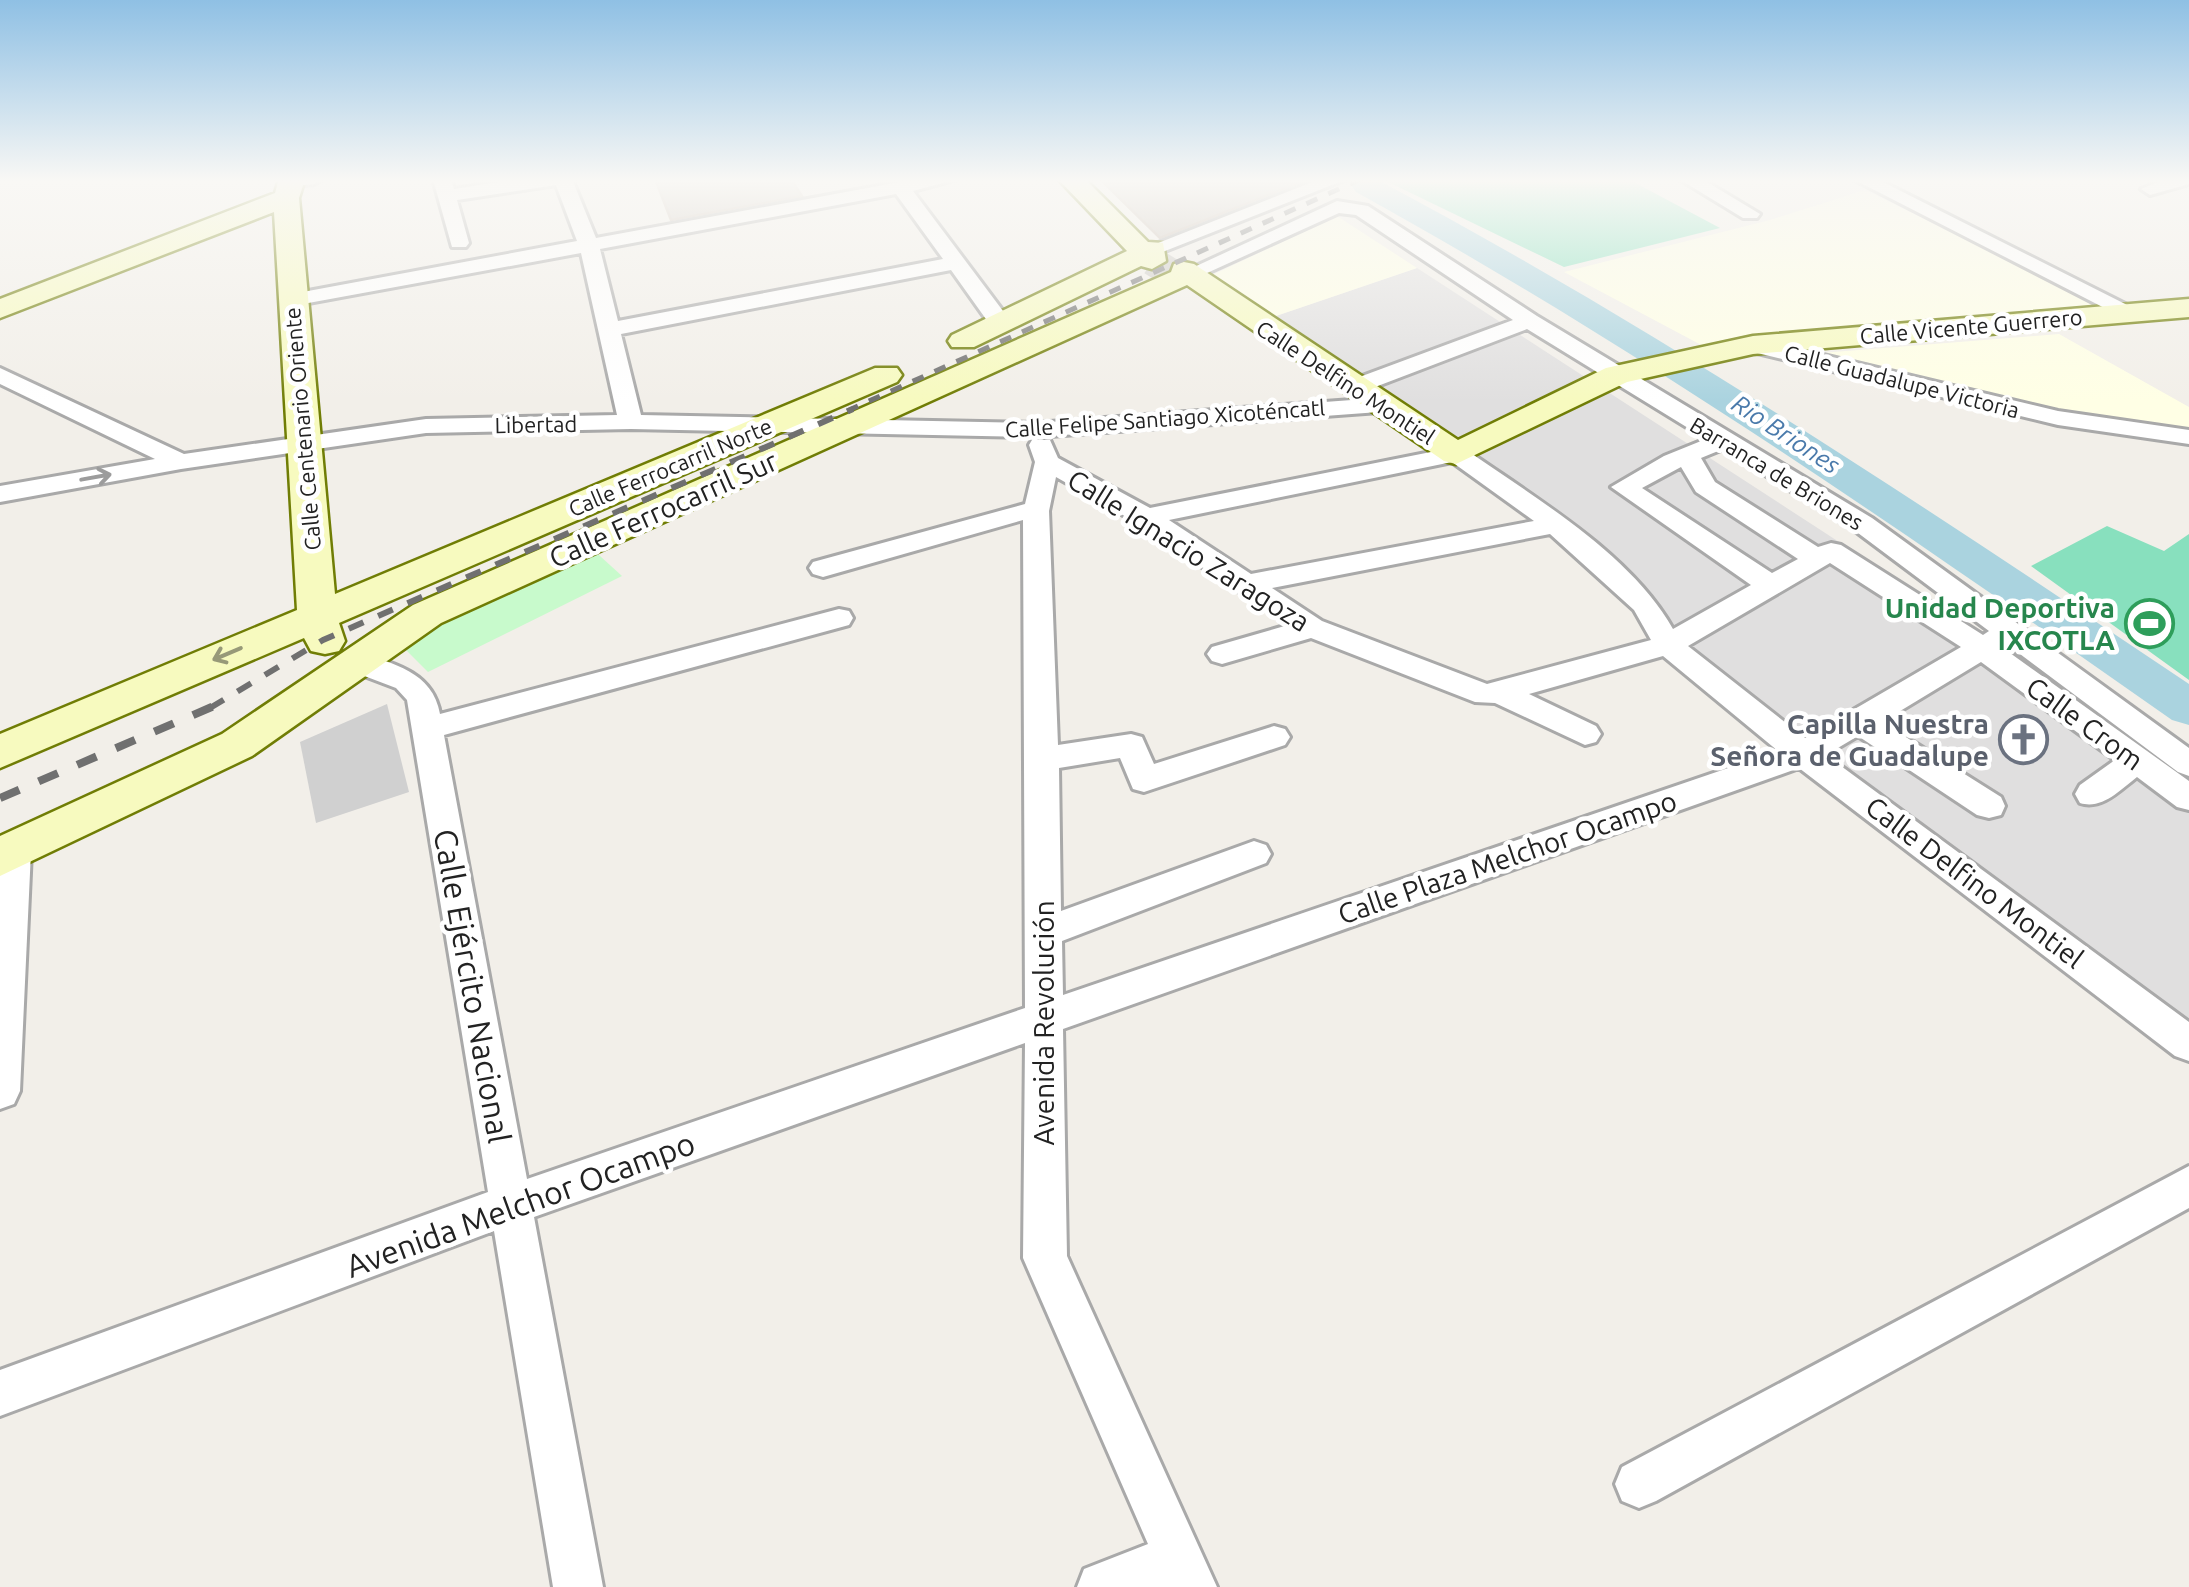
<svg xmlns="http://www.w3.org/2000/svg" width="2189" height="1587" viewBox="0 0 2189 1587" font-family="Ubuntu,sans-serif">
  <rect width="100%" height="100%" fill="#f2efe9"/>
  <path fill="#e0dfdf" d="M1417,268l550,357 222,161v256l-532,-411 -93,-105 -300,-206z"/>
  <path fill="#ffffe5" d="M1865,190l247,120 -407,37 -141,-75 206,-52z
    M1337,216l80,52 -153,52 -58,-42z
    M2059,334l130,73v23l-166,-24 -197,-47 -5,-6z"/>
  <path fill="#d0d0d0" d="M387,704l22,88 -93,31 -16,-81z"/>
  <path fill="#c8facc" d="M589,546l33,30 -194,96 -34,-34z"/>
  <path fill="#88e0be" d="M1382,179h246l92,49 -156,39z
    M2107,526l57,25 25,-17v146l-158,-114z"/>
  <g fill="none" stroke-linecap="round" stroke-linejoin="round">
    <path fill="#aad3df" fill-rule="evenodd" d="M1356,180h22c282,150 546,326 811,504v41l-17,-5c-266,-187 -531,-371 -816,-528l-4,-6z"/>
  </g>
  <path fill="#c7bfb8" stroke="#c4b6ab" stroke-width="2.5" d="M655,179h136l11,17 -131,24z
    M1100,179h209l-149,59z"/>
  <g fill="none" stroke-linecap="round" stroke-linejoin="round">
    <path stroke="#c8c6c1" stroke-width="29" stroke-dasharray="29 15" stroke-linecap="butt" d="M1152,261l21,13"/>
    <defs>
      <path id="street" d="M284,179h39l-9,5 -30,3z
        M433,179h18l3,10 64,-10h54l24,59 320,-59h41l-44,12 96,128 3,5 -3,5h-16l-42,-59 -330,64 20,81 395,8 343,-25 12,7 -12,7 -343,25 -405,-8 -205,4 -245,36 -181,33v-16l155,-27 -155,-75v-16l184,86 242,-35 191,-4 -36,-162 -289,53 -7,-2 -4,-4 4,-4 7,-2 285,-53 -21,-56 -99,15 12,43 -3,4h-14zM896,194l47,65 -325,62 -18,-72z
        M1320,179h27l-187,74 -7,2 -10,-6z
        M1679,179h23l58,35 -3,4h-14z
        M1853,179h24l264,133 -3,5h-16z
        M2165,179h24v5l-39,11 -9,-6z
        M1337,201l31,5 169,110 335,202 317,230v28l-11,-4 -170,-127 -5,3 186,133v29l-12,-3 -40,-30c-17,13 -35,33 -57,26l-5,-9 5,-9 35,-25 -134,-98 -99,60 119,75 4,9 -4,9 -12,3 -12,-3 -119,-79 -32,19 363,267v39l-14,-5 -376,-288 -736,261 4,227 150,331h-140l7,-18 64,-25 -125,-286 2,-215 -491,174 69,370h-50l-59,-356 -494,185v-46l488,-178 -81,-492 -11,-12 -50,-19 -5,-7 5,-7 10,-3c37,11 77,20 84,62l399,-105 10,2 4,7 -4,7 -405,110 83,444 498,-171 -2,-488 -200,57 -10,-3 -4,-6 4,-6 212,-58 10,-42 -6,-17 3,-5h18l8,18 92,50 306,-61 9,2c70,49 166,105 208,180l78,-44 -140,-98 53,-31 42,-17 -179,-110 -165,63h-16l-4,-5 4,-5 167,-62 -157,-105 -17,-2 -143,65h-14l-3,-4zM1723,449l131,81 135,101 -6,4 -142,-90 -10,-2 -13,4 -103,-65 -14,-24zM1452,462l82,59 -283,53 -82,-54zM1681,467l15,25 102,67 -26,14 -130,-85zM1056,477l81,46 151,102 -76,22 -5,7 5,7 10,3 89,-26 164,64 20,1 90,42 11,-3 5,-8 -5,-8 -67,-32 134,-38 115,95 -715,244 -1,-54 204,-78 5,-9 -5,-9 -12,-4 -193,70 -2,-143 61,-10 13,31 11,3 141,-47 5,-8 -5,-8 -11,-3 -120,38 -12,-27 -11,-3 -73,11 -9,-234zM1550,534l84,76 17,30 -164,44 -165,-63 -50,-33zM1830,563l131,84 -156,91 -117,-92z
        M1753,338l305,73 131,19v14l-131,-19 -313,-75 -3,-5z
        M14,838l12,4 5,9 -11,240 -6,13 -14,5v-264z
        M2189,1166v42l-533,293 -17,7 -17,-7 -7,-17 7,-17z"/>
      <path id="secondary" d="M279,179h26l-6,19 36,396 540,-226h22l5,7 -5,7 -558,241 6,18 -6,10 -14,3 -14,-3 -7,-13 -304,130v-34l297,-124 -23,-398 -274,106v-19l275,-106z
        M1058,179h27l63,63 15,1 3,18 -14,8 -11,-3 -167,81h-22l-4,-6 4,-6 175,-84z
        M1184,262l10,2 264,176 148,-72 147,-32 436,-37v18l-436,37 -126,28 -171,82 -12,-3 -257,-176 -746,338 -189,133 -252,120v-40l222,-102 191,-129 758,-333 3,-8z"/>
    </defs>
    <use href="#street" stroke="#a9a9a9" stroke-width="6"/>
    <use href="#secondary" stroke="#707d05" stroke-width="5"/>
    <use href="#street" fill="#fff" fill-rule="evenodd"/>
    <use href="#secondary" fill="#f7fabf" fill-rule="evenodd"/>
    <path stroke="#707070" stroke-width="5" stroke-dasharray="12 12" stroke-linecap="butt" d="M847,411l514,-232"/>
    <path stroke="#707070" stroke-width="6" stroke-dasharray="16 16" stroke-linecap="butt" d="M210,708l113,-68 530,-231"/>
    <path stroke="#707070" stroke-width="8" stroke-dasharray="21 21" stroke-linecap="butt" d="M0,798l214,-92"/>
  </g>
  <defs><path id="oneway-shaft" d="M-6 0H5M1.5-3L5.5 0L1.5 3" fill="none" stroke-width="1.6" stroke-linecap="round" stroke-linejoin="round" transform="scale(2.5)"/></defs>
  <use stroke="#9c9c9c" href="#oneway-shaft" transform="translate(96 477) rotate(-10)"/>
  <use stroke="#979978" href="#oneway-shaft" transform="translate(227 654) rotate(157)"/>
  <linearGradient id="sky" x2="0" y2="1"><stop stop-color="#8fc0e4"/><stop offset="0.45" stop-color="#f9f8f5"/><stop offset="1" stop-color="#f9f8f5" stop-opacity="0"/></linearGradient>
  <rect width="2189" height="402" fill="url(#sky)"/>
  <defs>
    <symbol id="stadium-ring" viewBox="-11 -11 22 22"><circle r="9.5" fill="#fff" stroke="#2e9e5b" stroke-width="1.5"/><path d="M0-5a6.5 5 0 1 0 0 10a6.5 5 0 1 0 0-10ZM-3.5-1.8h7v3.6h-7Z" fill="#2e9e5b"/></symbol>
    <symbol id="church-ring" viewBox="-11 -11 22 22"><circle r="9.5" fill="#fff" stroke="#6b7280" stroke-width="1.5"/><path d="M-1.2-6h2.4v3.5h3.3v2.4h-3.3V6h-2.4V-.1h-3.3v-2.4h3.3Z" fill="#6b7280"/></symbol>
  </defs>
  <g fill-rule="evenodd">
    <use href="#stadium-ring" x="2122" y="596" width="55" height="55"/>
    <use href="#church-ring" x="1996" y="712" width="55" height="55"/>
  </g>
  <g text-anchor="middle" dominant-baseline="central" stroke-width="9" stroke-linejoin="round" paint-order="stroke">
    <g font-size="22" fill="#222" stroke="#fff">
      <text transform="translate(1971 326) rotate(-5)">Calle Vicente Guerrero</text>
      <text transform="translate(1902 381) rotate(14)">Calle Guadalupe Victoria</text>
      <text transform="translate(1346 382) rotate(33)">Calle Delfino Montiel</text>
      <text transform="translate(1165 418) rotate(-4)">Calle Felipe Santiago Xicoténcatl</text>
      <text transform="translate(536 424) rotate(-1)">Libertad</text>
      <text transform="translate(302 429) rotate(-95)">Calle Centenario Oriente</text>
      <text transform="translate(670 467) rotate(-23)">Calle Ferrocarril Norte</text>
      <text transform="translate(1777 473) rotate(31)">Barranca de Briones</text>
    </g>
    <g font-size="25" font-style="italic" fill="#4a7aab" stroke="#fff">
      <text transform="translate(1786 434) rotate(33)">Rio Briones</text>
    </g>
    <g font-size="28" fill="#222" stroke="#fff">
      <text transform="translate(663 509) rotate(-24)">Calle Ferrocarril Sur</text>
      <text transform="translate(1189 550) rotate(32)">Calle Ignacio Zaragoza</text>
      <text transform="translate(2085 723) rotate(36)">Calle Crom</text>
      <text transform="translate(1507 857) rotate(-19)">Calle Plaza Melchor Ocampo</text>
      <text transform="translate(1975 882) rotate(37)">Calle Delfino Montiel</text>
      <text transform="translate(1043 1023) rotate(-90)">Avenida Revolución</text>
    </g>
    <g font-size="28" font-weight="bold" fill="#27864d" stroke="#fff" text-anchor="end">
      <text x="2115" y="607">Unidad Deportiva<tspan x="2115" dy="32">IXCOTLA</tspan></text>
    </g>
    <g font-size="28" font-weight="bold" fill="#5b616d" stroke="#fff" text-anchor="end">
      <text x="1989" y="723">Capilla Nuestra<tspan x="1989" dy="32">Señora de Guadalupe</tspan></text>
    </g>
    <g font-size="32" fill="#222" stroke="#fff">
      <text transform="translate(473 986) rotate(80)">Calle Ejército Nacional</text>
      <text transform="translate(520 1204) rotate(-20)">Avenida Melchor Ocampo</text>
    </g>
  </g>
</svg>
